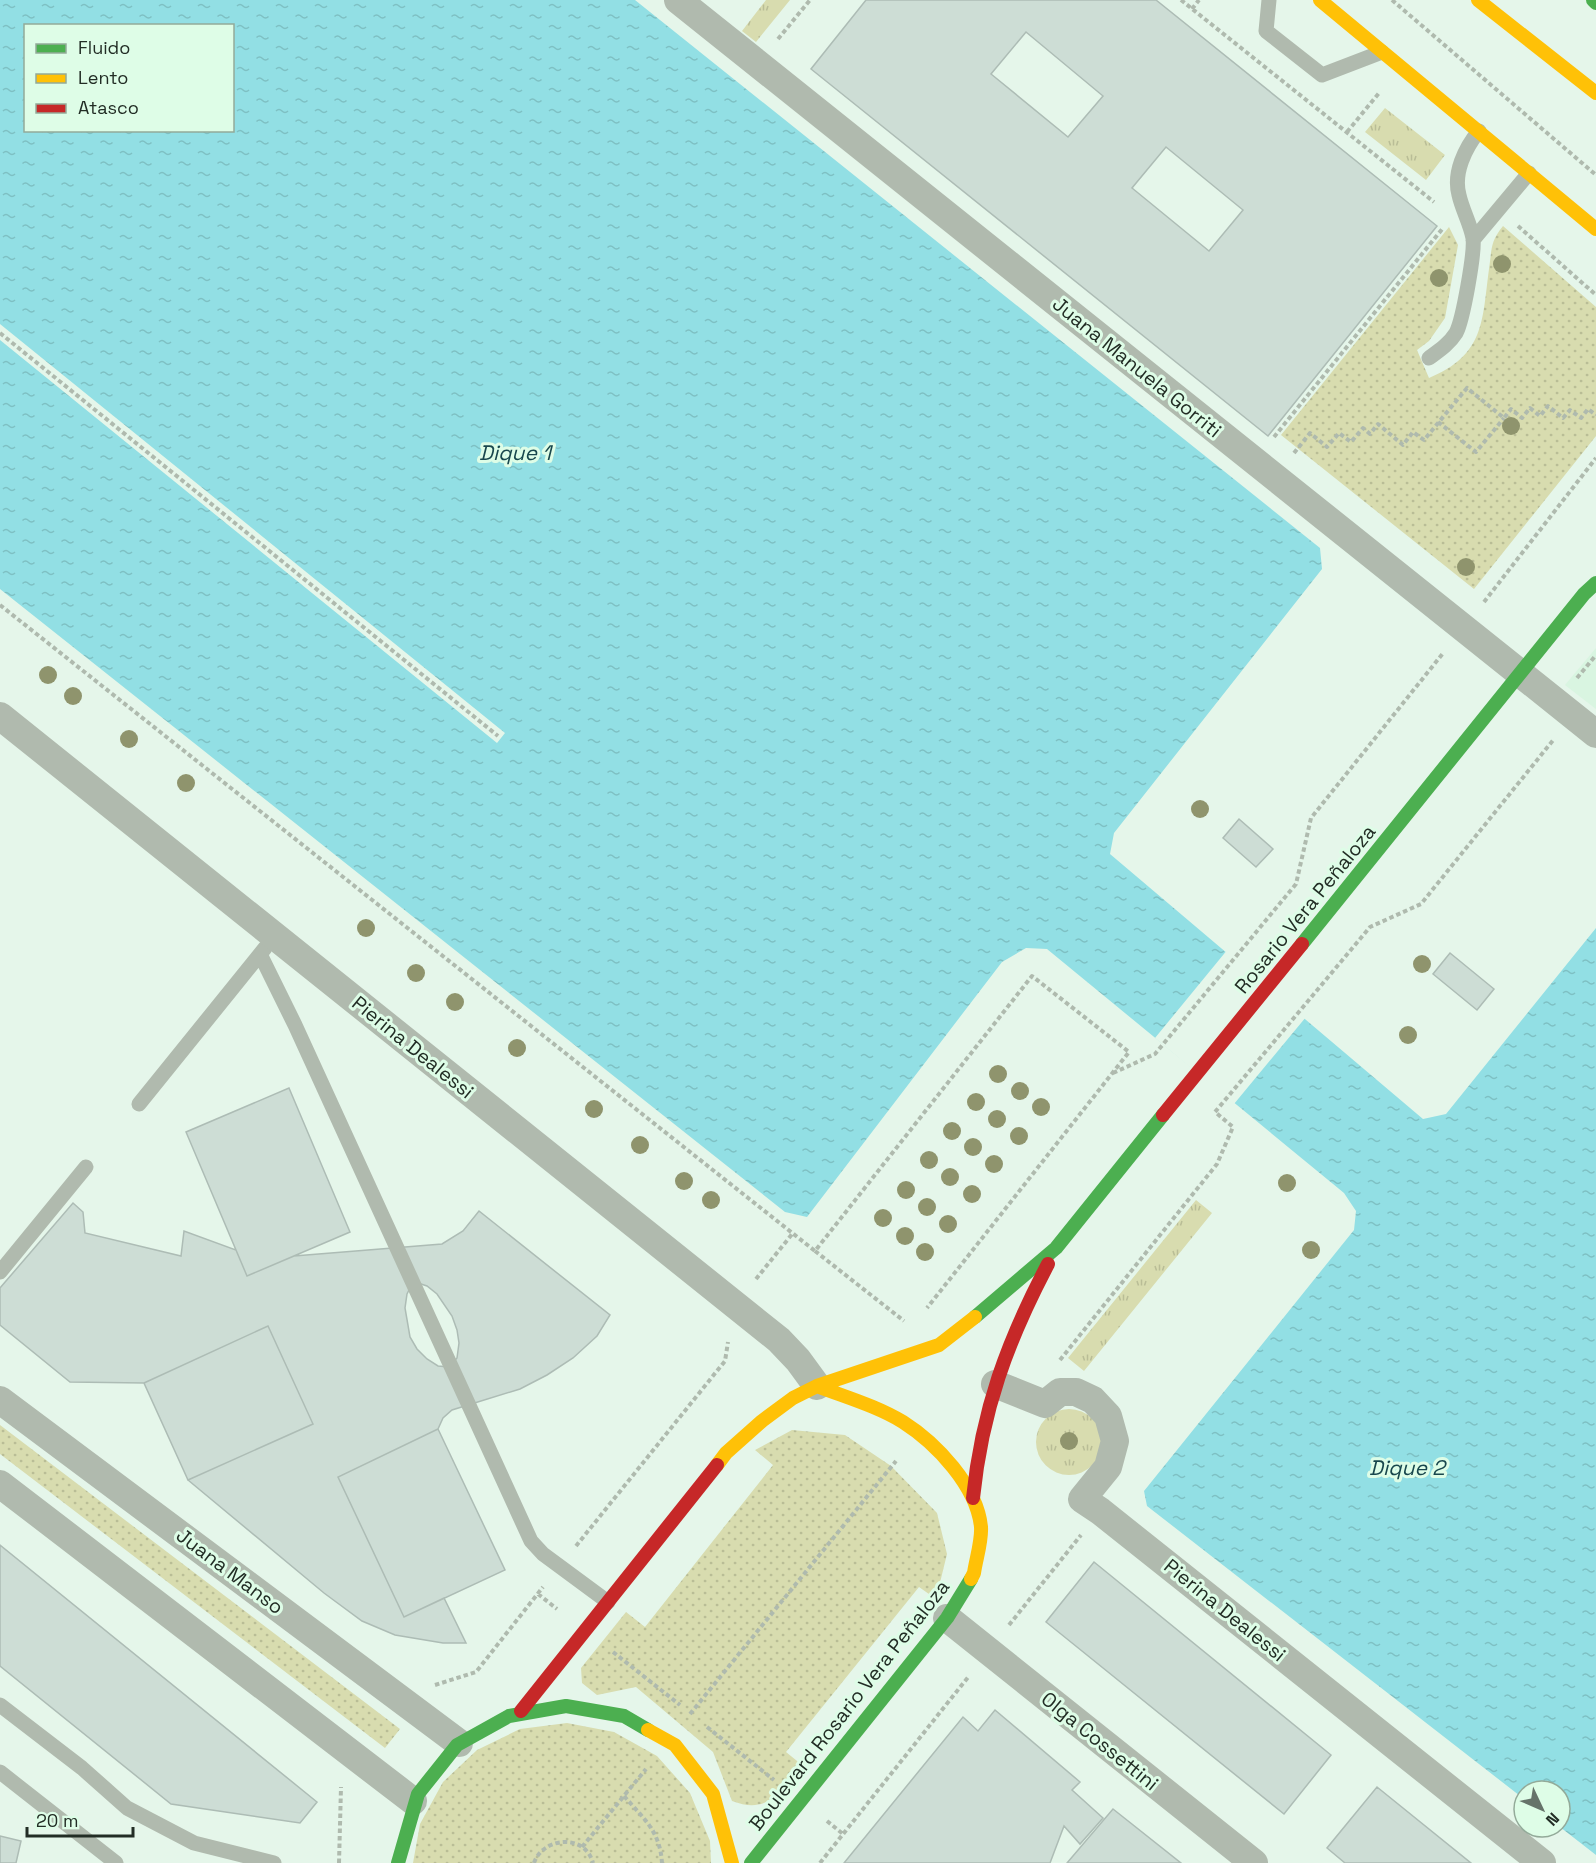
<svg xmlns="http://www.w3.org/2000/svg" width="1596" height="1863" viewBox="0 0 1596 1863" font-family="'Space Grotesk',sans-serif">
  <defs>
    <pattern id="grass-tufts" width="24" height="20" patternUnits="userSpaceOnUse" patternTransform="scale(1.5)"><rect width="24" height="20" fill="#d8dcaf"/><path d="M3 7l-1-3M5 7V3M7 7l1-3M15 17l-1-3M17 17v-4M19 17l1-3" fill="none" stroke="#b9bd96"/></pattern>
    <pattern id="park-dots" width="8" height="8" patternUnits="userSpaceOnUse" patternTransform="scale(1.5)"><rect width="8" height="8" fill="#d8dcaf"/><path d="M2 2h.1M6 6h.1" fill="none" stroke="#b9bd96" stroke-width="1.8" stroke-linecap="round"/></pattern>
    <pattern id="water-ripples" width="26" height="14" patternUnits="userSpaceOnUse" patternTransform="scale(1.5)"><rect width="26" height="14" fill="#92dfe4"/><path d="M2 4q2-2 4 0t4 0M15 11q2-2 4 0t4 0" fill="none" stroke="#7ec0c3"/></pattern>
  </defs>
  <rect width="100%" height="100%" fill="#e5f6ea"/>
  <path fill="#d9f5e1" d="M1596,648v61l-31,-24z"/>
  <path fill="url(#grass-tufts)" d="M766,0h24l-34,42 -14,-11z
    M1385,108l60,47 -19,25 -61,-48z
    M1196,1200l16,13 -128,158 -16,-13z
    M1036 1442a33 33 0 1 1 66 0a33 33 0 1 1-66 0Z"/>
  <path fill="url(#park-dots)" d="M1503,226l93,81v129l-122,153 -193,-154 168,-208 9,18 -13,73 -16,23 -12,9 12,28c56,-23 53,-57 60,-109 3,-20 1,-27 14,-43z
    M0,1425l400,304 -15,19 -385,-294z
    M792,1430l53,5 46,31 46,47 10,41 -11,45 -17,-12 -133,165 16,13c-21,26 -33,50 -70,36l-19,-49 -77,-65 -39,8 -15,-12 -1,-15 45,-56 19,15 128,-162 -18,-15z
    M567,1723l47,9 43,24 33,37 20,48 1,22h-298l7,-39 23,-42 34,-32 43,-21z"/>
  <path fill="url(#water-ripples)" fill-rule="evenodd" d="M0,0h635l685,548 2,21 -208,264 -4,21 313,265 23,-5 150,-186v927l-36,-28v-36h-36v8l-377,-293 -3,-15 210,-261 2,-19 -12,-18 -297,-244 -21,-1 -24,14 -195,255 -22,-5 -785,-623zM26,26h206v104h-206z"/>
  <path fill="#e5f6ea" d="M0,324l505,409 -8,10 -497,-403z
    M1228,949l78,68 -72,87 -79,-66z"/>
  <path fill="#cdddd5" stroke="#adbcb5" stroke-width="1.5" fill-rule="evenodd" d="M866,0h290l281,226 -169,210 -457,-367zM1026,32l77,64 -35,41 -77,-63zM1166,147l77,63 -34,41 -77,-63z
    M1239,819l34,30 -17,18 -33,-29z
    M1450,953l44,36 -17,21 -44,-36z
    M289,1088l61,144 -103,44 -61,-144z
    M73,1203l10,9 2,21 96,23 3,-25 52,19 11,26 47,-20 148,-12 21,-13 16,-20 131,104 -13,21 -24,22 -26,17 -27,14 -68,21 -9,8 -5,11 -100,48 66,140 40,-19 22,45h-23l-48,-8 -33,-14 -38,-28 -136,-113 125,-56 -45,-98 -124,57 -74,-1 -70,-57v-37zM421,1284l6,2 10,8 15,22 5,14 2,13 -2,15 -8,9 -11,-1 -11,-7 -10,-10 -7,-12 -5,-29 2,-14 3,-6z
    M268,1326l45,98 -125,56 -44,-97z
    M438,1429l67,141 -101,47 -66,-140z
    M0,1545l317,257 -17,21 -129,-19 -171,-138z
    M1094,1562l237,193 -47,59 -238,-192z
    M995,1710l85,72 -8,8 31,28 -23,26 -16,-18 -14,37h-206l119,-146 15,14z
    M1377,1787l94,76h-126l-18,-15z
    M1113,1809l68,54h-114z
    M0,1836l21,5 -5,22h-16z"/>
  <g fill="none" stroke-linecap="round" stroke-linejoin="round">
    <path stroke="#afbaae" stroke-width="4" stroke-dasharray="4.5 3" stroke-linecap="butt" d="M1181,0l253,202
      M1392,0l204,175
      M1192,9l7,-9
      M778,39l32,-39
      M1347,132l32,-39
      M1518,226l78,69
      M0,333l498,403
      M1438,422l38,30 28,-34
      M1274,437l169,-209
      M1294,453l16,-20 17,14 12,-14 12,9 12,-14 7,6 8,-10 25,21 10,-13 11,8 43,-52 37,30 7,-9 11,9 8,-10 10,8 8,-10 15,12 7,-8 11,8 7,-9 8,6
      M1484,602l112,-144
      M0,605l815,646 217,-275 97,76 -202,256
      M1577,678l19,-23
      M1113,1073l42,-19 141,-170 15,-66 133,-166
      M815,1251l89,70
      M756,1279l37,-46
      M1060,1360l157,-196 16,-37 -18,-15 155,-185 51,-23 133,-165
      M576,1546l149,-185 3,-19
      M538,1594l19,15
      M1009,1625l72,-90
      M613,1652l67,53
      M435,1685l41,-13 67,-85
      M690,1714l206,-253
      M707,1727l67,53
      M624,1796c20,23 36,35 38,67
      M827,1821l16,13
      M582,1847l64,-78
      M339,1863l2,-76
      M534,1863c9,-26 51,-30 59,0
      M820,1863l149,-187"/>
    <path stroke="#b0baae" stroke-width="15" d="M1269,0l-3,31 56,44 60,-23
      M1473,240l56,-67
      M1429,358c11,-8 20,-14 27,-25 7,-13 19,-81 17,-95 -3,-15 -11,-29 -14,-43 -6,-22 6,-47 20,-64
      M260,954l35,71 236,516 12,13 65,48
      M139,1104l126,-156
      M0,1272l86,-105
      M0,1705l82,63 45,40 67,35 80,20
      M0,1772l116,91"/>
    <path stroke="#b0baae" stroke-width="28" d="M678,0l918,734
      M0,716l779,624 19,20 19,26
      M995,1384l50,20 15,-12h16l17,8 15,16 7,25 -7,26 -26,32 18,12 442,352
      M0,1400l459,343
      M0,1484l413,317
      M947,1618l307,245"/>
    <path stroke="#4caf50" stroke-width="14" d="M1593,0l3,3
      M1302,944l282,-350 12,-11
      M975,1317l81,-69 107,-133
      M398,1863l20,-69 39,-49 52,-29 57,-10 58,10 24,14
      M751,1863l196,-245 24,-39"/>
    <path stroke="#ffc107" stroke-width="14" d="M1320,0l276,229
      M1478,0l118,93
      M817,1386c28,11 60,20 86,36 33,21 74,64 78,105 1,14 -5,32 -7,46l-3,6
      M717,1465l9,-12 36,-32 31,-23 24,-12 122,-41 36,-28
      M648,1730l27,15 38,49 19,69"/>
    <path stroke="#c62828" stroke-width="14" d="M1163,1115l139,-171
      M973,1498c9,-88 34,-156 75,-234
      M521,1711l196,-246"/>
  </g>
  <g fill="#8f946d">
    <circle cx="1502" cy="264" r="9"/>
    <circle cx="1439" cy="278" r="9"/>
    <circle cx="1511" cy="426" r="9"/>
    <circle cx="1466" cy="567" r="9"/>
    <circle cx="48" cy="675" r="9"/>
    <circle cx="73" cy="696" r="9"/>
    <circle cx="129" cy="739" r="9"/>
    <circle cx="186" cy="783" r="9"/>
    <circle cx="1200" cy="809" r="9"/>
    <circle cx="366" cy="928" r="9"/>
    <circle cx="1422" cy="964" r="9"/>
    <circle cx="416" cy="973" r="9"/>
    <circle cx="455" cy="1002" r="9"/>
    <circle cx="1408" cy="1035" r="9"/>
    <circle cx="517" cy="1048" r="9"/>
    <circle cx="998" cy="1074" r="9"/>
    <circle cx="1020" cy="1091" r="9"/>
    <circle cx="976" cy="1102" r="9"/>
    <circle cx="1041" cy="1107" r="9"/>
    <circle cx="594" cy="1109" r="9"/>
    <circle cx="997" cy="1119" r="9"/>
    <circle cx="952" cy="1131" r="9"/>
    <circle cx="1019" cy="1136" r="9"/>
    <circle cx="640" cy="1145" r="9"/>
    <circle cx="973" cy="1147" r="9"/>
    <circle cx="929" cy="1160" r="9"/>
    <circle cx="994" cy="1164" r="9"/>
    <circle cx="950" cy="1177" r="9"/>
    <circle cx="684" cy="1181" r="9"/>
    <circle cx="1287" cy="1183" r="9"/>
    <circle cx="906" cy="1190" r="9"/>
    <circle cx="972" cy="1194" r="9"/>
    <circle cx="711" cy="1200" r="9"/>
    <circle cx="927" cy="1207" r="9"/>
    <circle cx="883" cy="1218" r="9"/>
    <circle cx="948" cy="1224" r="9"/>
    <circle cx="905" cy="1236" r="9"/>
    <circle cx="1311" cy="1250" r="9"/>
    <circle cx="925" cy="1252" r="9"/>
    <circle cx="1069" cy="1441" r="9"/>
  </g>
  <g text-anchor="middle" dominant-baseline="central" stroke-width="6" stroke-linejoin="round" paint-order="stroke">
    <g font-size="20" fill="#222d25" stroke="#defde7">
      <text transform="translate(1137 367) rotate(39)">Juana Manuela Gorriti</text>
      <text transform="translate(1305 909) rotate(-51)">Rosario Vera Peñaloza</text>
      <text transform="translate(413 1047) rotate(39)">Pierina Dealessi</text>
      <text transform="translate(230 1571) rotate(37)">Juana Manso</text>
      <text transform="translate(1225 1610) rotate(39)">Pierina Dealessi</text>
      <text transform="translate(849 1705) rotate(-52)">Boulevard Rosario Vera Peñaloza</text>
      <text transform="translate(1100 1741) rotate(39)">Olga Cossettini</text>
    </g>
    <g font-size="21" font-style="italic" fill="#18474d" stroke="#defde7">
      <text x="515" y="452">Dique 1</text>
      <text x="1407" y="1467">Dique 2</text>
    </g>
  </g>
  <rect x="24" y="24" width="210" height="108" fill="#defde7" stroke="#93aa99" stroke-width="1.5"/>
  <rect x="36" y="44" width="30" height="9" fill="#4caf50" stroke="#93aa99" stroke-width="1.5"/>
  <text x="78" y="54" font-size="18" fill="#222d25">Fluido</text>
  <rect x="36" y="74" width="30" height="9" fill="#ffc107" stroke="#93aa99" stroke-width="1.5"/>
  <text x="78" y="84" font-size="18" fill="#222d25">Lento</text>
  <rect x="36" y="104" width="30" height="9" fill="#c62828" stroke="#93aa99" stroke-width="1.5"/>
  <text x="78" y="114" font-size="18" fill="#222d25">Atasco</text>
  <g transform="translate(1542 1809) rotate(134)"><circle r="28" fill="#defde7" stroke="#93aa99" stroke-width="1.5"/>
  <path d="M0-4.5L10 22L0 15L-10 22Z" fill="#66736a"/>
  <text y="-9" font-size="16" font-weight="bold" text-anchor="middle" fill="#222d25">N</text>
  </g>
  <path d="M27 1827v9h106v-9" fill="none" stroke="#222d25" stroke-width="3"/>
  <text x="36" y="1827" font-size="18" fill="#222d25" stroke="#defde7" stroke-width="4.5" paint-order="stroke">20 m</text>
</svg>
